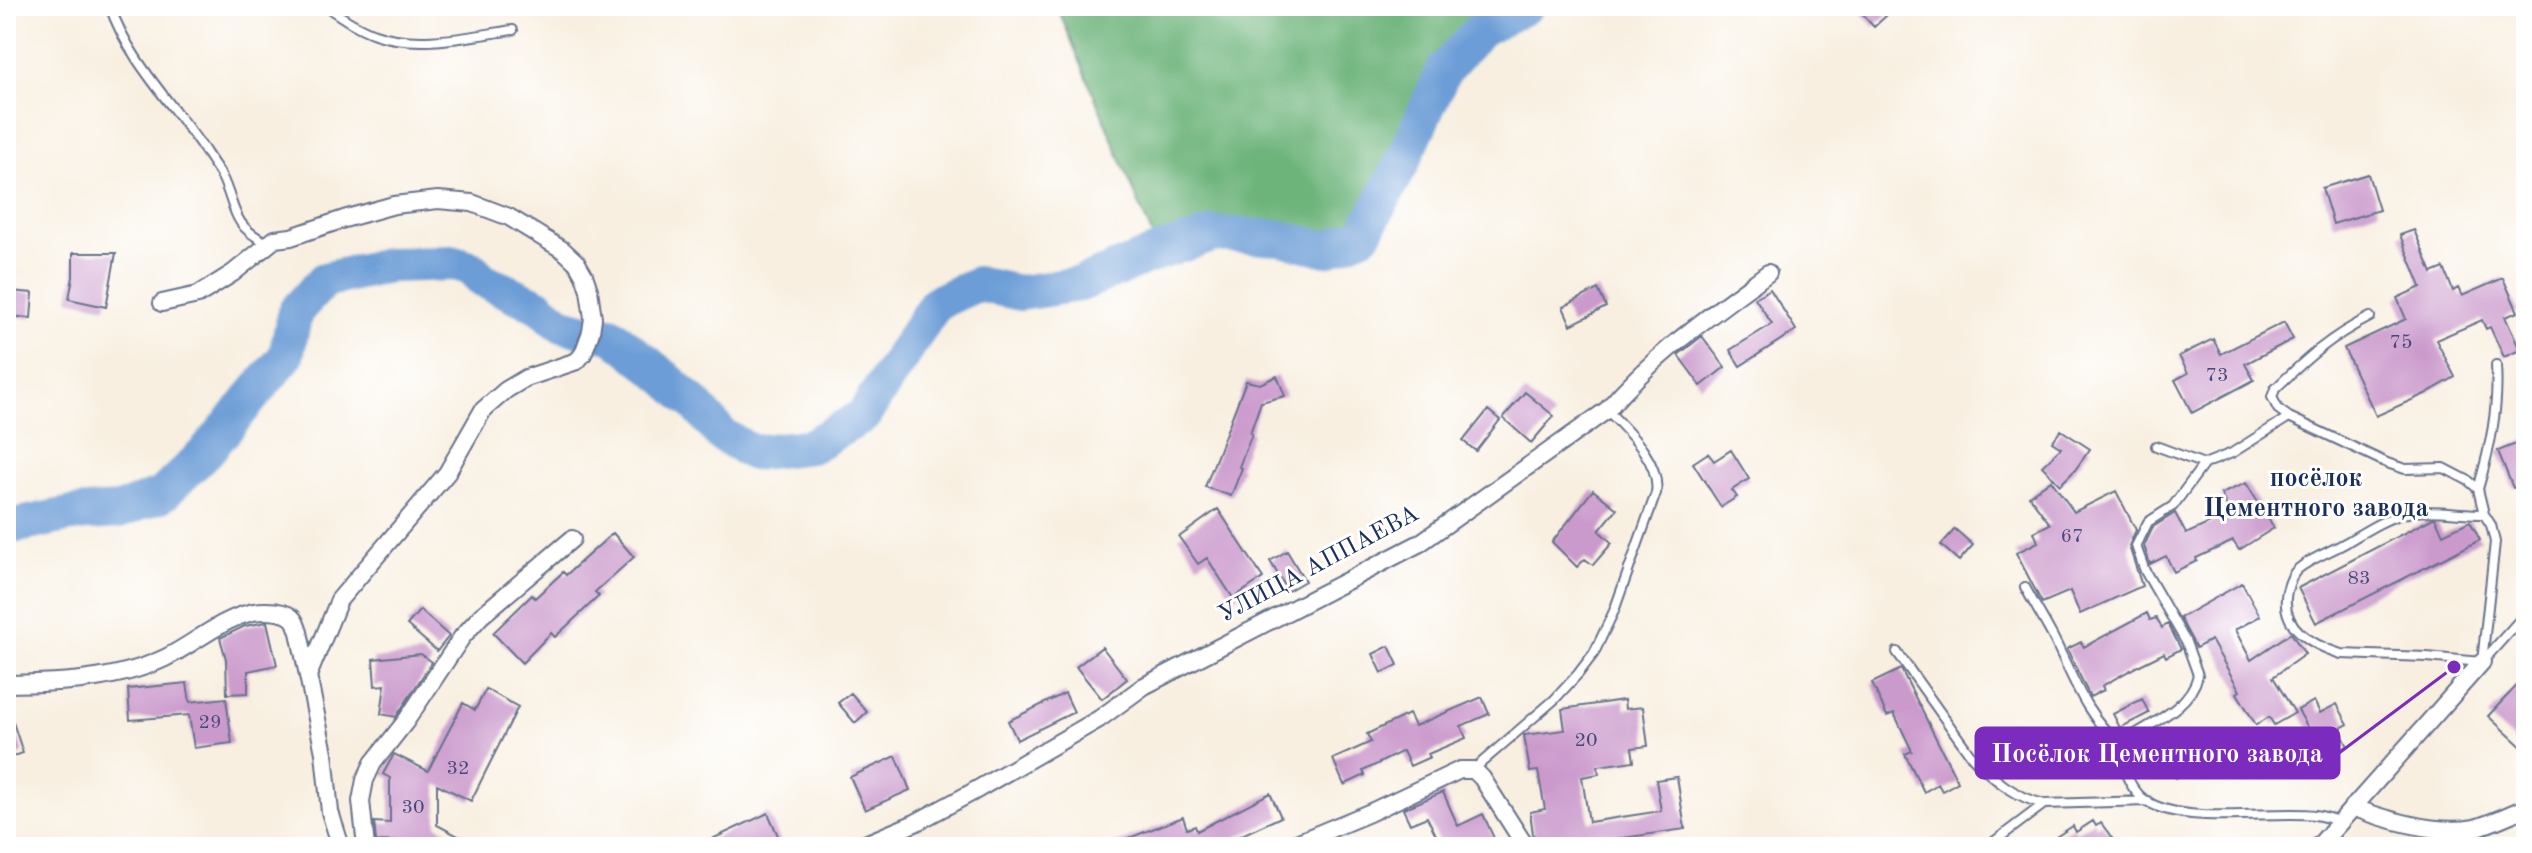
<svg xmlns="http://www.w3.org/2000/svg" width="2532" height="853" viewBox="0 0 2532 853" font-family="'Old Standard TT',serif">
  <rect width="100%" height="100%" fill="#fff"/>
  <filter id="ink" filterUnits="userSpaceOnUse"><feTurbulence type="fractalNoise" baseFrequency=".0125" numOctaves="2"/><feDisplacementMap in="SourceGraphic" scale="16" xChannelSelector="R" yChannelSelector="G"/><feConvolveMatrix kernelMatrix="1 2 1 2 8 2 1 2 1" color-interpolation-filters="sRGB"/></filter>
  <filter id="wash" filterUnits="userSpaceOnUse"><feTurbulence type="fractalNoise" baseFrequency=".006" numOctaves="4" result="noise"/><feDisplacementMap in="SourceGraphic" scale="32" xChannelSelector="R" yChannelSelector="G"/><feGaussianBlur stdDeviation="1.8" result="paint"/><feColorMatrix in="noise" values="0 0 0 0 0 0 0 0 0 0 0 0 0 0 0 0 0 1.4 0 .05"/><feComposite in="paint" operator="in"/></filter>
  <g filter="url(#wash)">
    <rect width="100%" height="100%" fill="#f8efe0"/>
    <path fill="#6db47a" stroke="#44726c" stroke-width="2" d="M1057,6h469l-45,23 -37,41 -43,95 -37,69 -37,15 -46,-11 -66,-4 -56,18z"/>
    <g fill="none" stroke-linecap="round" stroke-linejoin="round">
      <path stroke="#6c9dd6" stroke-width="36" d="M6,525h13l53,-11 47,-3 44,-17 44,-43 79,-95 9,-44 29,-32 66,-15 64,-2 17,5 12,12 56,26 23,19 29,7 20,2 54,43 31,28 26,30 31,18 58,-7 52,-30 73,-113 41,-19 43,9 60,-9 79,-32 56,-18 66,4 46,11 37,-15 37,-69 43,-95 37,-41 45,-23"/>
    </g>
    <g id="blocks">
      <path fill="#cb9acc" d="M1871,6h8l8,9 -13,12 -12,-13z
        M2368,174l11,36 -46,14 -11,-36z
        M2414,230l18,43 12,-5 9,23 5,-3 4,8 41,-18 15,34 -13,5 15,33 -16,7 -14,-30 -4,2 -4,-9 -46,20 19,37 -30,17 -49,22 -32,-68 62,-29 -9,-21 24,-11 -21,-52z
        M73,253h43l-10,54 -37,-8 4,-22z
        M1598,289l8,18 -35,18 -8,-18z
        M1770,289l26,41 -56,36 -10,-16 42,-26 -17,-26z
        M10,291l23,2 -2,25 -23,-2z
        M2284,322l9,17 -48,25 9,16 -62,33 -17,-33 13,-7 -9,-17 34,-17 8,15z
        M1702,336l23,31 -24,19 -23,-31z
        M1277,376l8,20 -24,6 -11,31 2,1 -13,33 3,1 -11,28 -26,-9 41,-106 14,3z
        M1525,392l29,24 -23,27 -28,-25z
        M1488,410l12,10 -24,31 -13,-10z
        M2061,430l29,19 -15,21 -15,15 -18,-19 19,-18 -9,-6z
        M2526,440v43l-13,5 -15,-37z
        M1731,450l18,29 -17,11 5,7 -16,10 -28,-44 15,-10 6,8z
        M2051,480l23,32 42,-21 20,39 -7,16 13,40 -62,28 -10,-23 -28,12 -26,-50 22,-11 -4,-10 16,-8 -21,-28z
        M2246,483l28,45 -35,22 -6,-9 -37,17 1,3 -23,11 -8,-16 -16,8 -6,-18 9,-19 22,-14 11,21 44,-20 -9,-20z
        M1593,490l24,19 -18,22 13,12 -19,22 -8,-6 -8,8 -25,-25z
        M1218,509l45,69 -30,20 -26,-40 -9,6 -19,-27z
        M2433,518h2l8,16 27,-13 10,19 -164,83 -18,-35z
        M1955,529l18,16 -14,16 -18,-16z
        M613,533l21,24 -39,35 4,4 -44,41 -4,-4 -29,30 -29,-30 39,-38 3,3 28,-26 3,3z
        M1287,551l18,30 -17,10 -18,-30z
        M2242,583l18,33 -25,14 16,30 40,-27 14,21 -32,23 22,36 -21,12 -5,-8 -13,8 -19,-32 3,-2 -29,-51 -15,8 -16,-30z
        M420,610l29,26 -12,15 -30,-26z
        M2147,613l3,7 6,-2 6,10 6,-4 13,25 -15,8 -2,-4 -26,13 -36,20 2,4 -14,7 -23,-48 14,-7 3,5z
        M267,622l10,43 -29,6v22l-21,1 -1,-35 -6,-21 25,-12z
        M1389,646l9,19 -16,8 -9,-19z
        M1102,647l25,32 -25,20 -26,-32z
        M421,654l11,8 -36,55 -15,-3 4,-29 -10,1 -2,-27z
        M1901,669l57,113 -16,9 -4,-7 -14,8 -19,-38 7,-3 -18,-38 -7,3 -15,-33z
        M2526,676v75l-38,-35z
        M187,683l3,19 36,-4 6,45 -38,5 -5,-33 -59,5 -2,-31z
        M486,689l32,18 -47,94 -34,-17v41l42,22h-39l-10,-5 -54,-1 -2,-19 16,1v-45l-7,-4 11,-20 34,17 35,-68 12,7z
        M851,693l16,19 -12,11 -17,-20z
        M1065,693l9,19 -57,28 -9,-19z
        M1482,697l7,17 -28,12 5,12 -38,16 2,3 -20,9 -7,-15 -40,20 2,4 -21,10 -11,-26 38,-17 -4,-8 42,-20 6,12z
        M2142,699l7,14 -29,15 -7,-14z
        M1624,700l1,9 18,-2 5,39 -16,2 2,13 -36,5 1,8 -17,3 7,45 72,-11 -5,-31 21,-3 8,52 -104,15 1,3h-40l-9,-13 -3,-22 15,-3 -7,-38 -8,1 -6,-37 41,-5 -3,-21z
        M2314,701l6,12 17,-9 11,20 -9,5 9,17 -23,12 -27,-48z
        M9,710l14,43 -17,6v-48z
        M2166,744l21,23 -11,11 -21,-23z
        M896,756l14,34 -45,20 -15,-33z
        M1443,792l15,34 25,-12 15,33h-56l-15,-30 -17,7 -7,-15z
        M1270,793l11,24 -50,23 3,7h-128l77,-30 4,12 8,-3 2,5z
        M768,813l15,34h-88z
        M2093,821l3,5 5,-3 11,15 -13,9h-46l7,-4 -4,-6 17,-11 3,6z"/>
    </g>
  </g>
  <g filter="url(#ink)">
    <use href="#blocks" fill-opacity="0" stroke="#68728c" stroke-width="2"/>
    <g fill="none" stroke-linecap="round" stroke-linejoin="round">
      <defs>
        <path id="lane" d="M110,6c18,54 63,98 95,145 5,8 12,17 17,26 14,29 9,48 42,64l7,-1
          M326,6c15,11 31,22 49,28 43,15 95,2 138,-4
          M2289,417l-11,-8 -6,-12 3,-8c32,-31 55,-52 95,-72
          M2156,446l48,18
          M2478,489c12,-41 21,-80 18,-124
          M2025,587c9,17 19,33 28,50 20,39 32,79 67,107 1,18 6,37 19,51 34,34 132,14 176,20 8,1 16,4 24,6
          M1897,652l75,105c21,22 43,40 72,47
          M2483,661l43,-48
          M2481,662l-54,-5 -86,-3c-29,-9 -62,-27 -54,-63 2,-8 5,-17 11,-22 13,-11 34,-18 49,-27 17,-10 37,-23 56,-28 24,-6 55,0 81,0
          M2120,744c26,-19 70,-34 78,-69l-12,-33 -41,-71 -9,-25 12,-24 25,-16 31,-42 28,-11 57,-36 98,46 18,6 39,-1 25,13 9,8 6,25 7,11 4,17 -13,120
          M1474,769l80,-69 24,-26 16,-21 20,-42 42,-118c5,-32 -29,-62 -49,-83
          M1987,847l57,-43 104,-3"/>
        <path id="street" d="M162,303l36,-8 35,-22 42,-34 16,-2 53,-18 50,-14 44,-5 34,3 37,14 54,33 14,13 7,12 5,15 4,28 -2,14 -8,22 -6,7 -51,17 -20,12 -23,20 -36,63 -108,127 -31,76
          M6,684c52,-1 111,-3 159,-26 29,-14 56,-39 88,-46 11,-2 34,-2 41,8 3,4 3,8 5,12l25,121 6,59 11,35
          M2352,807c35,13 85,28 122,21 17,-4 35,-14 52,-20
          M366,847l-5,-46 4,-21 8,-17 33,-42 56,-84 19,-21 91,-77
          M858,847l57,-24 56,-30 128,-74 45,-33 276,-143 187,-133c46,-55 104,-95 161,-137
          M1287,847l82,-34 91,-43h14l8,8 44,69
          M2318,847l164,-185"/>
      </defs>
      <use href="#lane" stroke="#68728c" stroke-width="12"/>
      <use href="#street" stroke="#68728c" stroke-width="20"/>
      <use href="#lane" stroke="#fff" stroke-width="8"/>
      <use href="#street" stroke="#fff" stroke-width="16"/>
    </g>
  </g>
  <g text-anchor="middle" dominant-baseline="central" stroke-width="6" stroke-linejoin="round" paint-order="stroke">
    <g font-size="20" fill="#474a7a">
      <text x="2401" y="343">75</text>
      <text x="2217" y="376">73</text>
      <text x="2072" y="537">67</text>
      <text x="2359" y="579">83</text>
      <text x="210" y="723">29</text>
      <text x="1586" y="741">20</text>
      <text x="458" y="769">32</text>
      <text x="413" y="808">30</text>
    </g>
    <g font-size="24" fill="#1b2f5e" stroke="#fff">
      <text transform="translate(1319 565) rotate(-28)">УЛИЦА АППАЕВА</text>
    </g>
    <g font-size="26" font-weight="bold" fill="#1b2f5e" stroke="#fff">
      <text x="2316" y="479">посёлок<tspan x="2316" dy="30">Цементного завода</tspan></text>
    </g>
  </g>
  <path fill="none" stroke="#7b2cbf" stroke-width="3" d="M2454 667L2339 753"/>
  <circle fill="#7b2cbf" stroke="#fff" stroke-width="3" cx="2454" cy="667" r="8"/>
  <rect fill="#7b2cbf" stroke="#7b2cbf" stroke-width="3" x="1976" y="728" width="363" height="50" rx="8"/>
  <g font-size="26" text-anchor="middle" font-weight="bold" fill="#fff">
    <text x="2157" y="762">Посёлок Цементного завода</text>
  </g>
  <rect width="2532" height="853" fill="none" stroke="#fff" stroke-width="32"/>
</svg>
